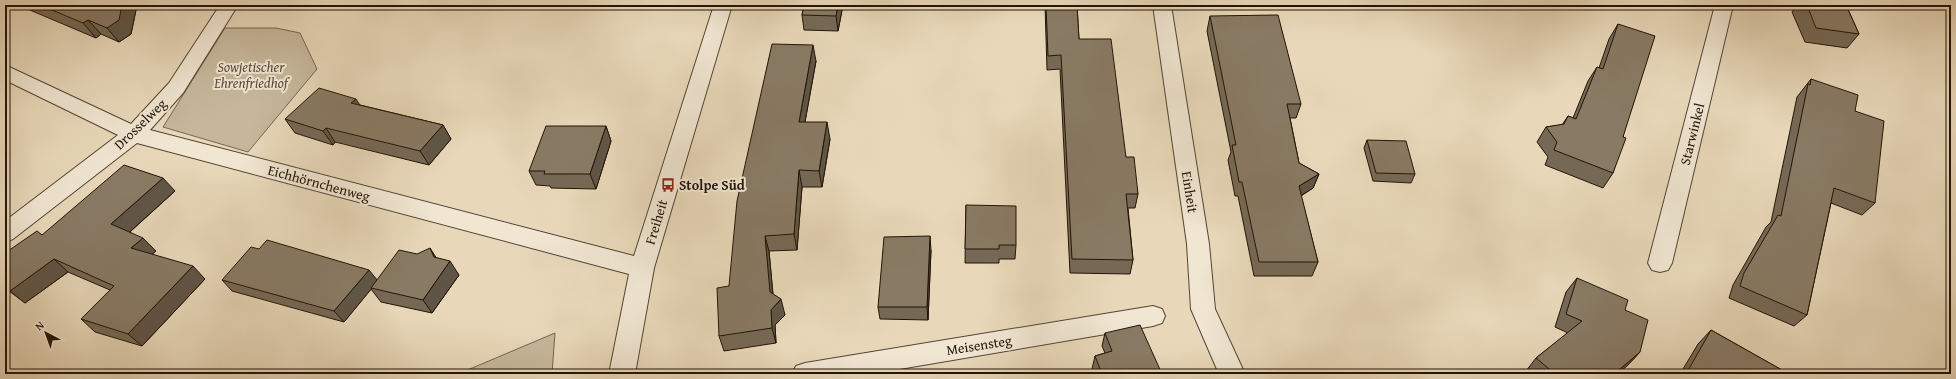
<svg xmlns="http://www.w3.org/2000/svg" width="1956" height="379" viewBox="0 0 1956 379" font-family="'Gentium Book Plus',serif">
  <rect width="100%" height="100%" fill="#e8d8b9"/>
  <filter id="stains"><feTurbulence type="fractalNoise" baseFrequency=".005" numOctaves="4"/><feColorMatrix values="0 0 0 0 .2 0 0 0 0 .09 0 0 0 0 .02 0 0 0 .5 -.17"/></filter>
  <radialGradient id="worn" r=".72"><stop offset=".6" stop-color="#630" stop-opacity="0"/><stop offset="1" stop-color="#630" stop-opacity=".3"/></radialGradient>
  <path fill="#c6b79b" stroke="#746651" d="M225,28h51l24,5 17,36 -69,83 -85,-25z
    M555,333l-3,41h-94z"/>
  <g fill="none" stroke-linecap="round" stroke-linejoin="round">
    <defs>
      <path id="street" d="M220,5h18l-55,88 -33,37 484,126 80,-251h18l-78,263 -19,106h-26l20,-100 -492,-131 -124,96 -8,3v-21l113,-86 -113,-55v-15l126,59 38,-41z
        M1153,5h18l38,239 6,65 30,65h-26l-28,-65 -4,-65z
        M1715,5h18l-61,258 -4,7 -8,2 -8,-2 -4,-7z
        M1153,306l9,3 3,7 -3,7 -9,3 -283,48h-78l4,-8 9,-3z"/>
    </defs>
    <use href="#street" stroke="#534534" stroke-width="2"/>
    <use href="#street" fill="#f0e6d2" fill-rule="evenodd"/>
  </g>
  <path fill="#756956" stroke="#211407" d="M18,5h119l-6,29 -12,8 -18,-8 -5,4z
    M804,5h39l-5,26 -34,-1 -2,-15z
    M1045,5h32l2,34 47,118 12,37 -3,14h-7l5,52 -3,14 -60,-1 -10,-204 -13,1z
    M1797,5h49l13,29 -12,14 -42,-6 -13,-30z
    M1210,16l91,88 -5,14h-6l9,45 20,11 -6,14 -12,8 17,66 -6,14h-58l-16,-80h-3l-7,-36 3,-8 -24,-121z
    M1618,24l5,113 -10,36 -10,15 -58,-23 3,-8 -11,-15 9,-15 16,-2 6,-9 5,2 15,-37 9,-14 2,1 10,-29z
    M816,61l-11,61 25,17 -8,48h-20l-5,63 -28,1 4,43 12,21 -10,10 1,18 -52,8 -5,-15 10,-50z
    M1811,79l44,32 20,92 -13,12 -31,-12 -24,112 -13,11 -65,-28 4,-13 33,-58 5,-5 26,-125z
    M360,105l83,20 8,14 -22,26 -94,-23 -2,3 -38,-12 -10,-14z
    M606,126l5,15 -15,48 -45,-1 -1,-2 -14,-1 -7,-14z
    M1367,140l48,34 -4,9 -38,-2 -9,-33z
    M175,191l-45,41 26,19 -4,3 53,25 -63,67 -47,-14 -14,-13 29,-29 -42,-18 -43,31 -20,-15v-35l37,-18z
    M966,205l50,40 -1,14h-16v4h-34z
    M931,250l-3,70 -48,-1 -2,-12z
    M437,258l22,17 -27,38 -51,-11 -10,-13 -27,33 -112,-31 -10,-11h155z
    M1577,278l48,32 15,42 -12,13 -11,9h-87l-4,-3 10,-13 32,-25 -13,-6 11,-35z
    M1711,330l78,44h-109l18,-30z
    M1105,333l57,41h-68l-2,-5 3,-13 10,-3 -3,-7z"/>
  <path fill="#5f5546" stroke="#211407" d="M122,5h15l-6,29 -12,8 -12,-14z
    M838,5h5l-5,26 -2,-15z
    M88,20l13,14 -5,4 -13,-15z
    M813,45l3,16 -14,77 -3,-16z
    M356,99l9,14 -14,-10z
    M827,122l3,17 -8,48 -3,-16z
    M443,125l8,14 -22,26 -9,-14z
    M606,126l5,15 -15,48 -6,-15z
    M326,128l9,14 -2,3 -10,-14z
    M799,170l3,17 -5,63 -3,-16z
    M1319,174l-6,14 -19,12 5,-14z
    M163,178l12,13 -51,46 -13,-13z
    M765,236l4,15 5,56 7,-8 4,16 -10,10 1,18 -4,-15z
    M930,236l1,14 -3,70 -1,-13z
    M143,238l13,13 -12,10 -13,-13z
    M430,248l9,14 -5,-5z
    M54,259l14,13 -43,31 -15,-12z
    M450,261l9,14 -27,38 -9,-13z
    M193,266l12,13 -63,67 -14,-12z
    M369,270l9,11 -34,41 -10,-11z
    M1640,352l-12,13 -11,9h-3z"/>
  <path fill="#887a64" stroke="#211407" d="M40,5h82l-3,15 -12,8 -19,-8 -5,3z
    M804,5h34l-2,11 -34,-1z
    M1046,5h31l2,34h32l15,118h8l4,37h-12l7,66 -61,-1 -11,-204 -13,1z
    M1807,5h39l13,29 -43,-6z
    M1278,15l23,89h-14l12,59 20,11 -20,12 19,76h-59l-17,-80h-3l-7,-37h4l-26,-129z
    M1618,24l37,12 -32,101 3,1 -13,35 -59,-23 3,-8 -11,-15 18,-3 4,-8 8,3 21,-52 6,2z
    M772,44l41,1 -14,77h28l-8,49 -20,-1 -5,64 -29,2 5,56 11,7 -10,11 1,18 -53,8 -2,-48 12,-2 8,-85z
    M1811,79l47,16 -3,16 29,10 -9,82 -41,-15 -27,127 -67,-29 4,-13 34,-58 3,1 27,-132 2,1z
    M319,88l37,11 -5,4 92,22 -23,26 -94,-23 -3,3 -38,-12z
    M546,126h60l-16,48h-46l1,-3h-16z
    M1367,140l39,1 9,33 -39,-1z
    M124,165l39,13 -52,46 32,14 -12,10 62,18 -65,68 -47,-15 33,-33 -60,-27 -44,32 -5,-4v-34l32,-22 5,4z
    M966,205l50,1v39h-17v4h-34z
    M930,236l-3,71h-49l6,-70z
    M267,240l102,30 -35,41 -112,-31 29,-33 8,2z
    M430,248l4,9 16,4 -27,39 -52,-12 28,-38 18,4z
    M1577,278l51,22 -3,10 23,10 -8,32 -26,22h-59l-19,-16 46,-37 -16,-7z
    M1140,325l22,49h-60l-7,-18 17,-5 -7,-18z
    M1711,330l78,44h-103z"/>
  <defs>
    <symbol id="bus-bare" viewBox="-9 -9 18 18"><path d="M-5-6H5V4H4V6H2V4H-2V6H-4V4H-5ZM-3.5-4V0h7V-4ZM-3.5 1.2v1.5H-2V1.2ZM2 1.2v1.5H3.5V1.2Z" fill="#8f2418" stroke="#f0e6d2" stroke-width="2.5" paint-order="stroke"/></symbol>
  </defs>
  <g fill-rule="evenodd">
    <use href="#bus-bare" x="658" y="175" width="20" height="20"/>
  </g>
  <g text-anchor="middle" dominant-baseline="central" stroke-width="4" stroke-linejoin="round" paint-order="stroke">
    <g font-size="14" font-style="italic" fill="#5b4d3b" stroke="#f0e6d2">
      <text x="251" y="67">Sowjetischer<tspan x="251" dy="16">Ehrenfriedhof</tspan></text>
    </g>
    <g font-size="14" fill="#211407" stroke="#f0e6d2">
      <text transform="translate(140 124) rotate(-44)">Drosselweg</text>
      <text transform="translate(1692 134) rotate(-76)">Starwinkel</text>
      <text transform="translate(319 183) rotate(15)">Eichhörnchenweg</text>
      <text transform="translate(1190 192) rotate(81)">Einheit</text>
      <text transform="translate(656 222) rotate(-73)">Freiheit</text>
      <text transform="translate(979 345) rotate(-9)">Meisensteg</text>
    </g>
    <g font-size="14" font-weight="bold" fill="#211407" stroke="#f0e6d2" text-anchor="start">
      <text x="679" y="185">Stolpe Süd</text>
    </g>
  </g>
  <rect width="1956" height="379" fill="none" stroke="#e8d8b9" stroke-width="20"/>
  <rect x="6" y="6" width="1944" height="367" fill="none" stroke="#211407" stroke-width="2"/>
  <rect x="10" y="10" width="1936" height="359" fill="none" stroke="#211407"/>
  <g transform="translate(46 333) rotate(319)" stroke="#f0e6d2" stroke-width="3" paint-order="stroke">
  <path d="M0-3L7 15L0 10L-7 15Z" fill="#211407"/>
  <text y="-6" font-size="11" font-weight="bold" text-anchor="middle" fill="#211407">N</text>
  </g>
  <rect width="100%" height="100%" filter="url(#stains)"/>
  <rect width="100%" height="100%" fill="url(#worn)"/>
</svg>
